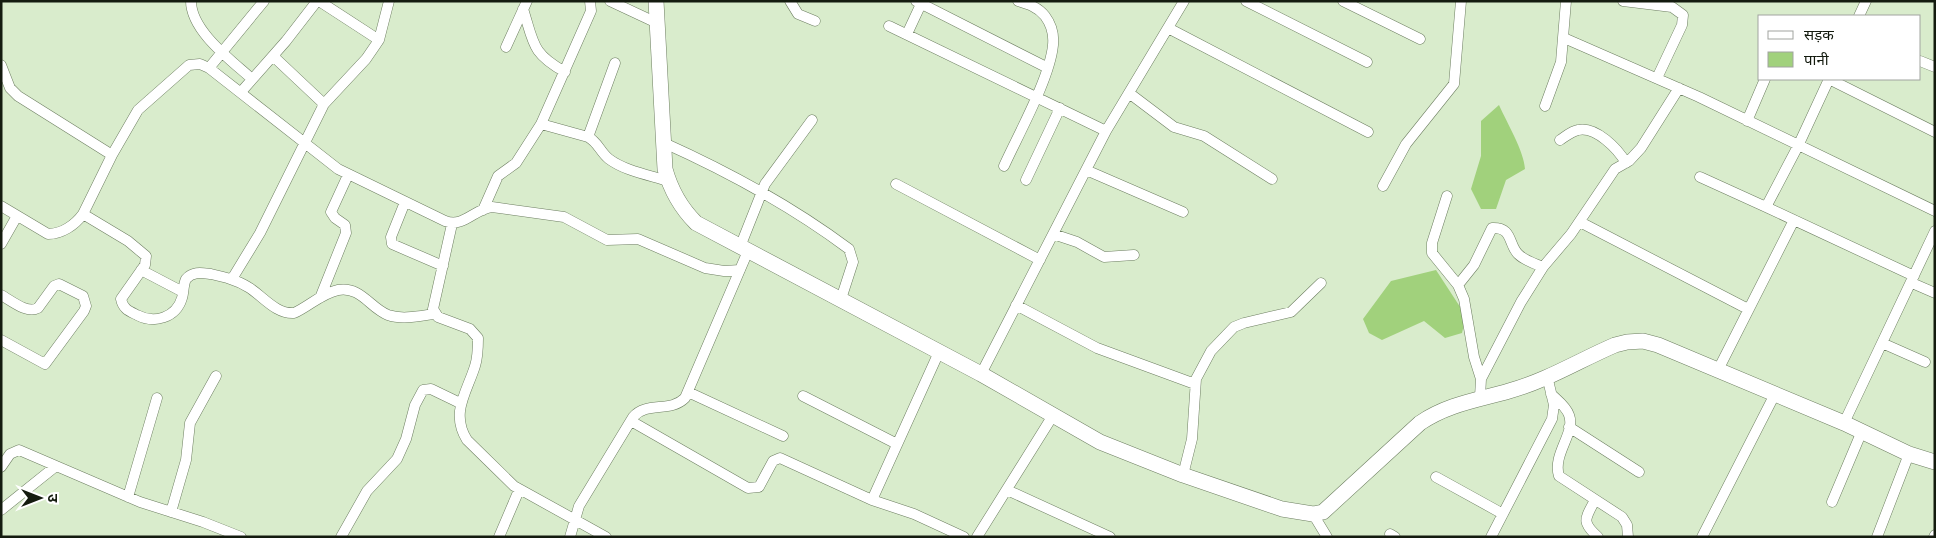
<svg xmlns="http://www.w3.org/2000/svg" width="1936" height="538" viewBox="0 0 1936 538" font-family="Lato,'Noto Sans Devanagari',sans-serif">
  <rect width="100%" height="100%" fill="#d9eccc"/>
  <path fill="#a1d17c" d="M1499,105c8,18 25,46 26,64l-19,11 -10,29h-15l-10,-20 10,-33v-35z
    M1436,270l30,46 -4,17 -17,5 -21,-17 -42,19 -13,-7 -6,-14 28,-38z"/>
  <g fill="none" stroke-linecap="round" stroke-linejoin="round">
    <defs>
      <path id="street" d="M191,1c0,30 40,59 61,78
        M319,1l60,39
        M610,1l47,22
        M790,1l8,13 17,7
        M916,1l130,66
        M1246,1l121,61
        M1343,1l77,38
        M1623,1l49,6 11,8 -1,10 -25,53
        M523,9c11,34 8,44 42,63
        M1859,16l7,-15
        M889,26l217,105
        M1168,28l200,104
        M907,34l14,-30
        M1564,38l135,59 236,114
        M506,47l21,-46
        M273,56l51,48
        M1920,61l15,6
        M1,65l9,23 8,8 94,59
        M209,68l55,-67
        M1829,79l-31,67 -32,61 148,69
        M1829,79l106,53
        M241,92l45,-51 31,-40
        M1129,93l45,34 30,9 68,43
        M1545,106l16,-44 5,-61
        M1747,121l18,-42
        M541,124l47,13c10,5 12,15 21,22 16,12 40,16 59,22
        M588,137l27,-74
        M1560,140c6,-4 12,-9 18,-10 18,-4 40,19 48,33
        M662,142c67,30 128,63 187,107l4,13 -12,37
        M1004,166c14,-31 46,-88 49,-121 1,-10 -2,-21 -8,-29 -7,-9 -17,-12 -27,-15
        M1086,170l97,42
        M1700,177l66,30
        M1026,180l34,-72
        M896,184l144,76
        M1383,186l23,-42 48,-60 7,-83
        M1447,196l-15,47v10l26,32 6,14 10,58 7,22 -1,18
        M405,202l-14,35 1,7 51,22
        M1,206l47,28c14,0 27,-9 35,-20l29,-59 26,-45 51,-45 11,-1 9,4 129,101 107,52c19,7 29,-12 47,-14l72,10 43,23 31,-1 67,29 19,3 16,-1
        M483,210l15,-34 18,-13 25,-39 50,-113 -1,-10
        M83,214l45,27 18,15 -1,9 -24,34c2,10 8,12 16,16 17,9 39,3 45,-17 2,-6 1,-13 4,-19 7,-8 16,-6 25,-5 13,3 26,6 37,13 15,9 27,27 46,26 14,-6 28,-20 44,-23 23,-4 32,18 50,25 14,5 32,1 46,-1
        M1580,222l168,87
        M452,224l-19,85 5,8 32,12 8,9c0,9 0,19 -3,28 -8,26 -25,47 -8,74l47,46 92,51
        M1053,234l24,8 27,15 30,-2
        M1,244l16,-28
        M740,247l25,-63 47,-64
        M141,270l42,22
        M232,279l28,-46 64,-129 42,-45 13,-19 10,-39
        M1912,283l23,10
        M1458,285l16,-20 18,-37c21,-1 16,16 26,26 6,6 17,10 25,13
        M1,295c11,6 26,19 37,13l16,-22 5,-2 24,12 3,10 -2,5 -39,53 -44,-24
        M320,298l26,-65 -1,-8 -10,-7 -4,-6 17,-37
        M1016,305l81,43 98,36
        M1882,343l43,19
        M1718,370l76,-150
        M981,374l125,-243 78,-130
        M1481,379l40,-77 22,-35 28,-33 44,-65 14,-8 12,-13 38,-60
        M688,392l95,44
        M1551,394c6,6 15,12 18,21 7,18 -17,39 -10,61l63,41 5,8 1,12
        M803,396l94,48
        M631,421l117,67 11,-1 14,-26 7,-3 92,42 42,14 50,23
        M1844,423l91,-192
        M1569,427l70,45
        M1,467l9,-13 9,-4 121,52 63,20 38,15
        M1183,475l9,-36 4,-60 15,-28 23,-24 10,-4 47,-11 30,-29
        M1436,477l67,37
        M1007,490l103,47
        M128,497l29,-99
        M872,500l67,-148
        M1595,500c-10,19 -14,22 3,37
        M1832,502l30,-71
        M1,510l55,-44
        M171,512l15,-52 4,-37 26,-47
        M1313,514l14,23
        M1390,534l5,3
        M341,537l26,-46 30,-32 9,-20 9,-34 8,-15 8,-1 29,14
        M499,537l20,-47
        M570,537l9,-31 54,-89c14,-16 37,-4 52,-19l63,-147
        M977,537l75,-120
        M1491,537l61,-118 2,-14 -7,-29
        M1702,537l73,-143
        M1877,537l32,-83
        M1934,537l1,-2"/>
      <path id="secondary" d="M656,1l9,168c6,22 15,38 31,54l285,151 119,68 83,33 99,34 31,5 10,-2 97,-89c28,-19 58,-23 89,-32 37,-10 71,-31 106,-46l12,-3 16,-1 15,4 186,78 65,31 26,8"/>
    </defs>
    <use href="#street" stroke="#6d7e61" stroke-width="11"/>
    <use href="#secondary" stroke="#6d7e61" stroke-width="16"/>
    <use href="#street" stroke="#fff" stroke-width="10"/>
    <use href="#secondary" stroke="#fff" stroke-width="15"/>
  </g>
  <rect width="1936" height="538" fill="none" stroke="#141b0f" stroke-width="5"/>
  <rect x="1758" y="15" width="162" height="65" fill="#ffffff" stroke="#a1a49f"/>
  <rect x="1768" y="31" width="25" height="8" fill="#ffffff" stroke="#a1a49f"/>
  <text x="1804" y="40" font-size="15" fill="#141b0f">सड़क</text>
  <rect x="1768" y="52" width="25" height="15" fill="#a1d17c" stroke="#a1a49f"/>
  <text x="1804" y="65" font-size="15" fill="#141b0f">पानी</text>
  <g transform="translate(40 498) rotate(90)" stroke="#ffffff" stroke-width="4" paint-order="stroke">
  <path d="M0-4L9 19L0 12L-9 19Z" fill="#141b0f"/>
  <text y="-8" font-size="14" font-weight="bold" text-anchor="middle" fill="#141b0f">उ</text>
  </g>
</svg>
